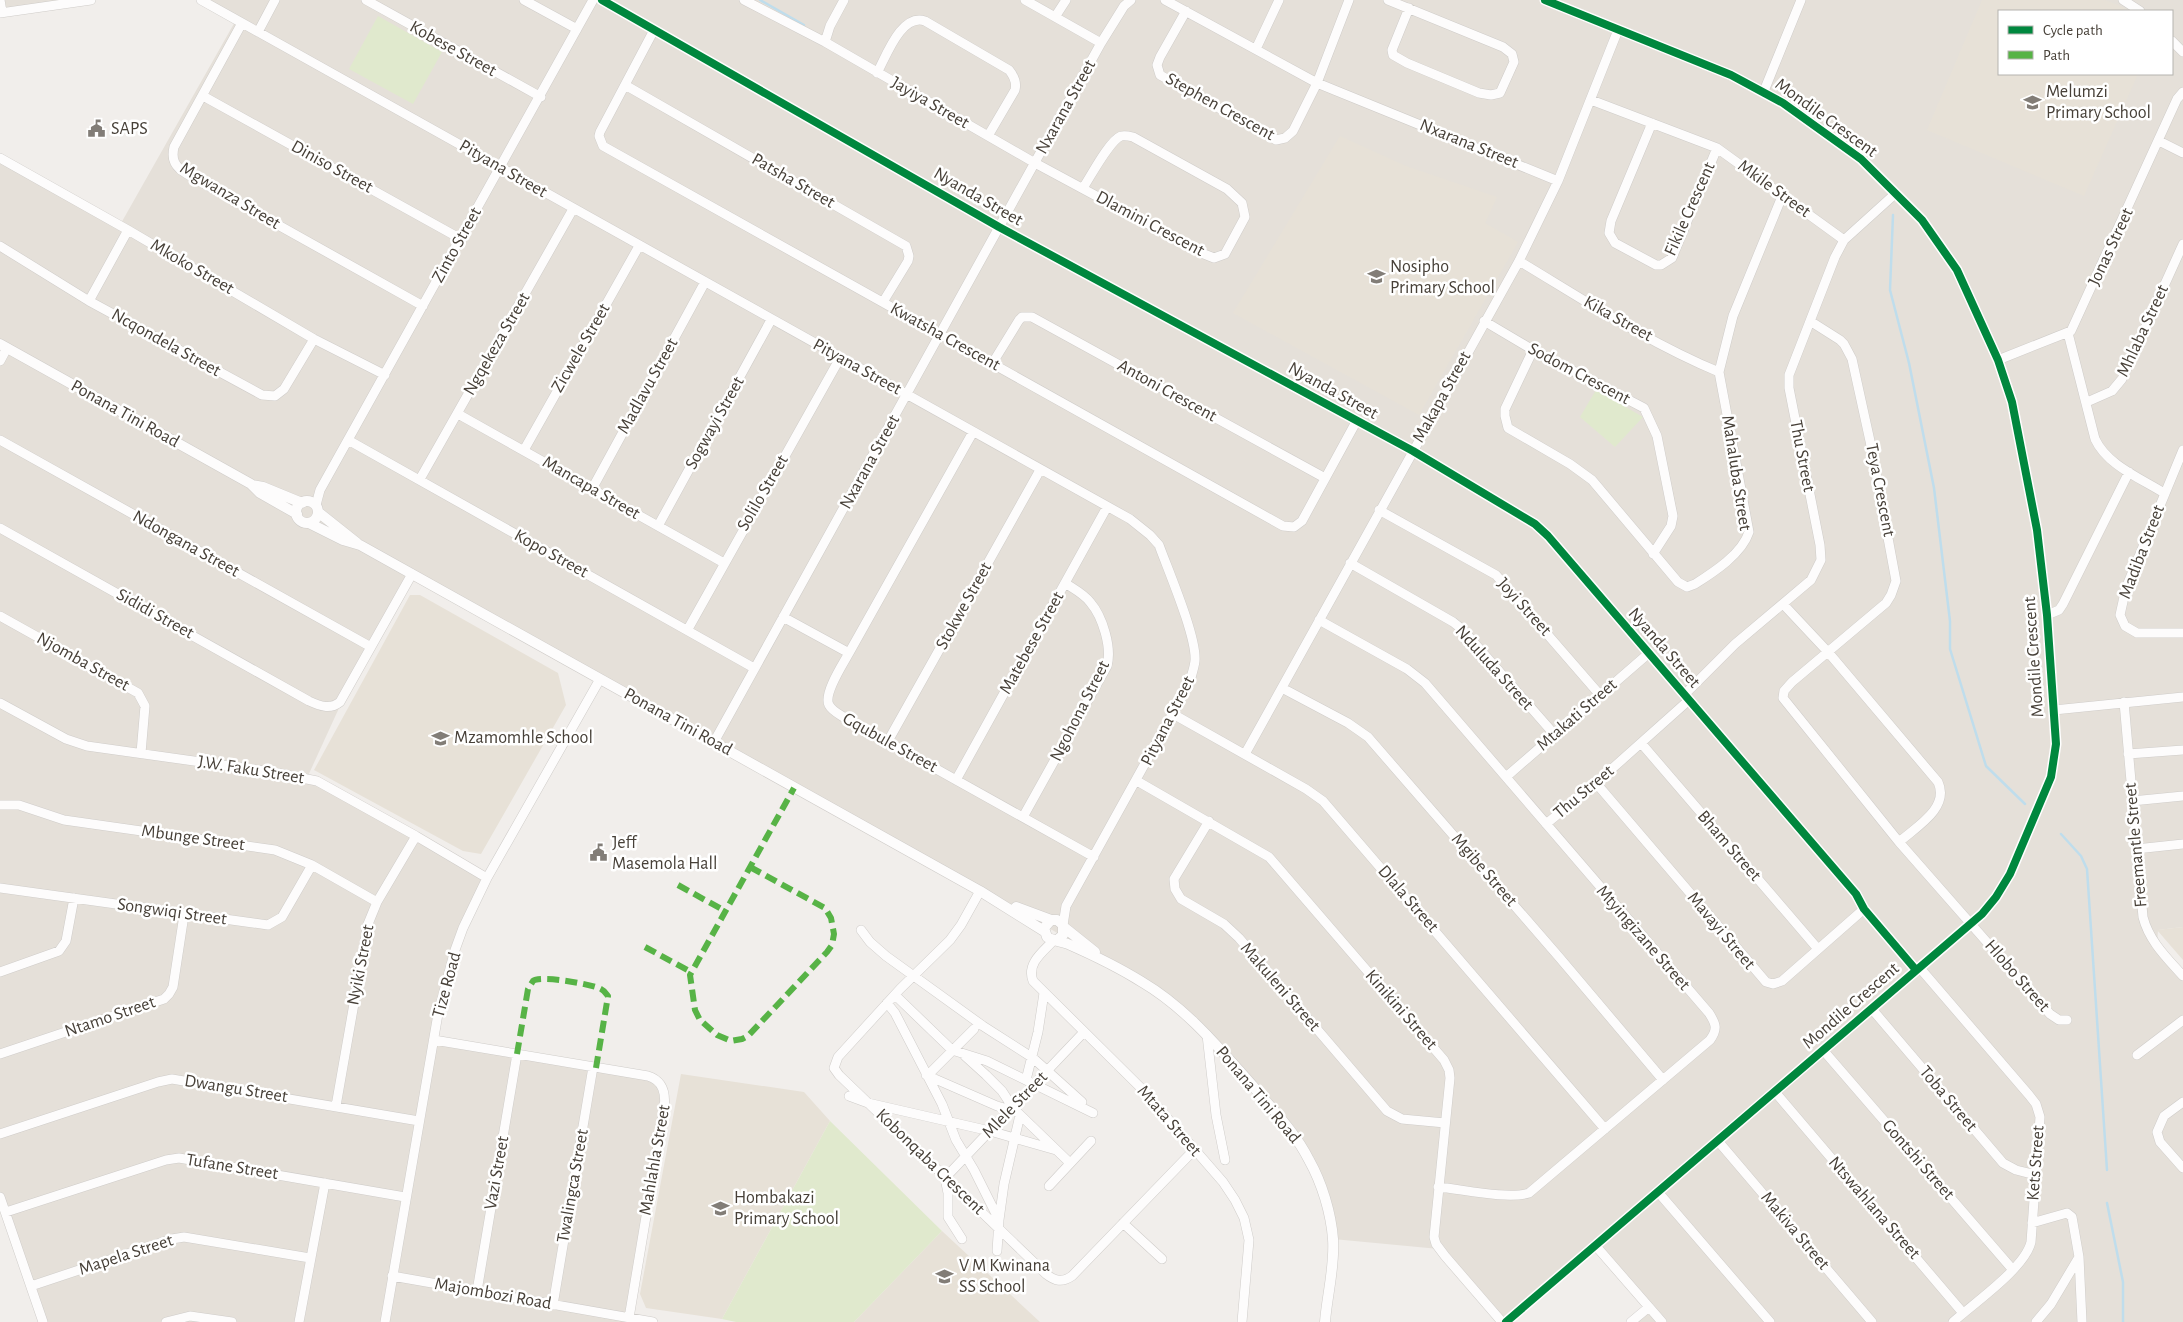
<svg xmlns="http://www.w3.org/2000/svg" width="2183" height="1322" viewBox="0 0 2183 1322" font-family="'Alegreya Sans',sans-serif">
  <rect width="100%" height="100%" fill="#f1eeeb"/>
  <path fill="#e5e0d9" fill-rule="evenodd" d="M0,0h91l-91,13z
    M201,0h1982v927l-25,3 -1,15 26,31v346h-552l18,-15 -54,-62 -89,77 -67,-73 -106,-10 -23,-78 -122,-146 -134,-84 -58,-30 -584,-327 -67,121 -38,83 180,100 -24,50 -29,112 214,36 16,16 -35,226 24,4h-610l-43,-125v-836l7,-13 -7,-4v-186l120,67 116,-205zM1999,11h173v63h-173z"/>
  <path fill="#e7e1d7" d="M1982,0h123l18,7 4,4h-128v63h139l-54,122 -157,-66z
    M1340,136l66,30 91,31 -12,26 33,19 -99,173 -186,-102z
    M410,595h10l138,78 8,32 -85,149 -18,-3 -149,-81z
    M2183,927v33l-26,-30z
    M681,1074l123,18 26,29 -108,198 -76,-11 -6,-14z
    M942,1231l98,91h-186z"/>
  <path fill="#e0e9cd" d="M378,16l64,36 -29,52 -64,-35z
    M1596,390l47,27 -28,30 -35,-30z
    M830,1121l112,110 -88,91h-118l-14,-3z"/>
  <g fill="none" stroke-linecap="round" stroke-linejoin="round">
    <path stroke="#bfddec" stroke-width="2.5" d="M760,0l44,25
      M1893,215l-3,75 19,73 25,125 16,133v28l36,117 39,38
      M2061,834l20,22 6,13 20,301
      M2107,1203l16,79v40"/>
    <defs>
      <path id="minor" d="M0,0l2,12
        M201,0l929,519 20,16 9,10c9,25 38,92 36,116 -1,8 -4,16 -6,23l-123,222 -3,19
        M366,0l175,97
        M524,0l53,29
        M602,0l397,227 414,224 122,73 13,12 308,358 8,15 52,61
        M744,0l81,42 210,121 169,91 10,4 11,-4 20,-37 -3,-14 -15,-14 -94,-52c-4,-1 -8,-2 -12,-1 -12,5 -30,40 -38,52
        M1025,0l76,43
        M1165,0l152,83 241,98
        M1388,0l115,47 9,7 2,8 -14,31 -9,2 -12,-2 -72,-30 -14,-8 -1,-5 17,-42
        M2123,0l17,11
        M1186,11l-26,46 -3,8 3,10 116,65 9,-2 8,-7 24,-48 32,-83
        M0,13l91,-13
        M1055,17l11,-17
        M242,23l-68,124c-3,13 1,20 13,27l236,132
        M654,30l-54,102 -1,4 4,10 680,380 11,1 8,-6 54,-99
        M258,32l17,-32
        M2172,41l11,11
        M825,42l5,-16 14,-26
        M1256,49l23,-49
        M877,73c9,-16 24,-60 48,-52l84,49c5,6 8,12 6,20l-27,46
        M625,85l281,161 3,10 -1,5 -25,41
        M1764,91l37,-91
        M203,96l258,143
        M1591,100l126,48 127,92
        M1652,123l-41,98 -2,12 6,10 41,22h5l11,-7 45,-110
        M2159,141l24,12
        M0,158l128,72 186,109 71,36
        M0,246l89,55 173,94 13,1 9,-7 30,-50
        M1519,261c65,39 130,82 200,111
        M89,301l39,-71
        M1484,321l49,29 111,58 13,28 16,80 -2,10 -18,28
        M1810,321l30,19 4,4 8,15 18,82 26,140 -5,14 -5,8 -94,79 -8,9 -1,7 116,144 151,172 9,6h8
        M2068,333l27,106c12,26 45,39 69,54
        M1533,350l-28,59v7l3,12 62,36 22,16 86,102 9,5 8,-3c19,-12 47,-30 54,-52l-30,-160 14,-56 50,-122
        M1998,360l73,-29 106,-232 6,-7
        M0,361l7,-13
        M992,364l27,-44 3,-3h10l293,161
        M2087,402l25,-11 10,-12 61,-135
        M458,414l266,149
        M973,432l-124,221c-6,11 -26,41 -20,52 3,6 10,9 16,13l249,139
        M0,440l371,207
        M348,440l406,228
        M524,450l115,-204
        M2183,450l-57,138 -6,27 5,11 12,7h46
        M420,479l153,-270
        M592,489l113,-207
        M316,505l4,-15 273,-490
        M1379,510l117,65 104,120
        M658,526l113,-206
        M0,528l309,173c11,5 21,9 31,1l72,-128
        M1350,563l103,59 10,8 91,104
        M1783,604l45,48 110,130c12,26 -22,45 -39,60
        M2047,615l12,-5 4,-6 66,-132
        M0,616l138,77 7,13 -4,47
        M783,617l66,36
        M1319,620l88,49 18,14 284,330c7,11 9,16 1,27l-181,153c-21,7 -68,-4 -91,-6
        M688,629l152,-271
        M1282,688l66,35 20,14 191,220 104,123
        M1684,695l51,-51 76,-64 10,-20 -1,-15 -31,-157v-13l46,-118 9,-17 52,-47
        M2124,702l19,215c6,24 24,41 40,59
        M0,703l66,36 21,7 185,26 45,9 99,55 71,42
        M2054,710l129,-13
        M1173,714l133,75 17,12 282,328
        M888,741l152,-271
        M714,742l387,-699 23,-37 7,-6
        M1641,743l177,206
        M1245,754l274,-493 39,-80 60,-151
        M2128,754l55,-4
        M1506,777l143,-124
        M956,780l151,-273
        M1137,781l132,76 175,203 5,10 1,8 -16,159 2,7 9,12 57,66
        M1596,783l170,199 7,2 9,-3 82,-72
        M2132,801l51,-5
        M0,805h19l45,15 211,30 37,15 65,37
        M1023,817l84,-151c5,-18 -4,-49 -17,-64 -6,-8 -16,-13 -25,-19
        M1209,821l-35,58 1,10 6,10 43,25 15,14 148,173 15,8 43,4
        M1546,824l50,-41 93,-83
        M2136,849l47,-5
        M0,888l268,37 14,-8 30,-52
        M980,891l-19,34 -11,15 -50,49 -62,68 -4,11 5,7 207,199c9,7 16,9 26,2l122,-126
        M861,930l9,12 16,14 97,70 50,32 49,44
        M1054,940c-10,11 -28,23 -21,41l109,108 81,93 12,18 9,18 5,22 -7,82
        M1919,967l110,128 7,9 4,13 -9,125c-6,26 -57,61 -78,80
        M0,972l59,-21 7,-10 8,-43
        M895,995l57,55 35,11 106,52
        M887,1003l8,10 47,91 14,36 18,30 25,50 -2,31
        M1871,1008l132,155 13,7 20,5
        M1207,1035l9,80 9,45
        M434,1040l214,36c16,5 18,18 16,33l-35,209
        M1823,1050l190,220
        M0,1054l164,-55 5,-5 4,-7 11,-72
        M2137,1055l46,-35
        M965,1056l21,19 16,16 11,17 57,55
        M932,1071l42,-42
        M926,1075l71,31 14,4
        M1026,1080l12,-48 6,-39
        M1775,1092l188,221
        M849,1096l19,7 122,28 66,19
        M2183,1102l-19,14 -7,16 3,10 23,26
        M336,1106l32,-182 9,-22 39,-66
        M0,1134l158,-52 14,-3 247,42
        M1718,1141l154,181
        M1049,1186l42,-45
        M1658,1192l112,130
        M0,1197l43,125
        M6,1212l160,-52 13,-2 226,39
        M999,1220l5,-36 16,-69
        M1123,1223l39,36
        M2032,1223l35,-10 5,4 7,40 -28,47 -15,18
        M962,1239l-14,-22v-24l-3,-15 139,-146
        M1595,1245l67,77
        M2079,1257l3,65
        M392,1276l261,46
        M31,1286l141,-47 12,-2 126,21
        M477,1291l40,-237
        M553,1305l40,-238
        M166,1322l24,-6 42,6
        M299,1322l26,-139
        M385,1322l53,-308 17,-64 8,-22 24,-50 113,-199
        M1506,1322l476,-408 14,-17 14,-23 41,-97 5,-33 -9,-129 -10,-85 -25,-128 -14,-42 -41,-90 -35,-50 -61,-61 -78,-56 -52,-28 -186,-75
        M1631,1322l18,-15"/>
      <path id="tertiary" d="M0,344l251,140 9,9 37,21
        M252,485l11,2 39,16
        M296 512a11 11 0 1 1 22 0a11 11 0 1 1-22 0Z
        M318,512l39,31
        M309,523l34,17 17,5 620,346 64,40
        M1016,907l35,13
        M1065,928l30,24
        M1057,940l6,-5v-10l-6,-5h-6l-7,8 3,9c6,4 14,4 21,7 25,11 50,23 74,38 44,26 76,65 110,103 20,24 43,47 57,75 13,23 22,53 24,79 2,28 -6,56 -8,83"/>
    </defs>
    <use href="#minor" stroke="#cfccc9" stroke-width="10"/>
    <use href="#tertiary" stroke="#cfccc9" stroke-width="11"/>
    <use href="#minor" stroke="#fdfcfc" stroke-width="9"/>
    <use href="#tertiary" stroke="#fdfcfc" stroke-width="10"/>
    <path stroke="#57b346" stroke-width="6" stroke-dasharray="12 6" stroke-linecap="butt" d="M750,867l75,41 6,10 3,16 -2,11 -5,7 -79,84 -6,3 -11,2 -14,-6 -17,-15 -5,-10 -5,-35 104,-187
      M678,885l47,26
      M645,947l46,25
      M517,1054l11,-65 5,-8c8,-6 56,3 66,7 5,2 6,4 9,8l-12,72"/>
    <defs>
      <path id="cycleway" d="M602,0l397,227 414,224 122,73 13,12 308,358 8,15 52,61
        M1506,1322l476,-408 14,-17 14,-23 41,-97 5,-33 -9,-129 -10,-85 -25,-128 -14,-42 -41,-90 -35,-50 -61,-61 -78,-56 -52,-28 -186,-75"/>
    </defs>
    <use href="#cycleway" stroke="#fff" stroke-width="11"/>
    <use href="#cycleway" stroke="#00873e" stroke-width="8"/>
  </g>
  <defs>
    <symbol id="school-bare" viewBox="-9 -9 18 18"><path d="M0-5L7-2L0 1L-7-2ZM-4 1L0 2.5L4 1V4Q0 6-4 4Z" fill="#827d77" stroke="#fff" stroke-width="2.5" paint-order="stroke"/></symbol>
    <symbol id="civic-bare" viewBox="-9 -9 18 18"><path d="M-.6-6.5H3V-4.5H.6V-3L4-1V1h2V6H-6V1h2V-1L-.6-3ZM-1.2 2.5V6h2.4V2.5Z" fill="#827d77" stroke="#fff" stroke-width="2.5" paint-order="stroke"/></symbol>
  </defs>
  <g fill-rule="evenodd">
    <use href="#school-bare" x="2020" y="90" width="25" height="25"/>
    <use href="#civic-bare" x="84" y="116" width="25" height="25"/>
    <use href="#school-bare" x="1364" y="264" width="25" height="25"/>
    <use href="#school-bare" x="428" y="726" width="25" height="25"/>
    <use href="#civic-bare" x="586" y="840" width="25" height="25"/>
    <use href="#school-bare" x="708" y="1196" width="25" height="25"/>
    <use href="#school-bare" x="932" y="1264" width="25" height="25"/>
  </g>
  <g text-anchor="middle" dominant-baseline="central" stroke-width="5" stroke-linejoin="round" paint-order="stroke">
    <g font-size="18" fill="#474038" stroke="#fff">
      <text transform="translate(453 49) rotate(29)">Kobese Street</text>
      <text transform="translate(930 103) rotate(30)">Jayiya Street</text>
      <text transform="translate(1066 107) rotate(-61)">Nxarana Street</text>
      <text transform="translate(1220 107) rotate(29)">Stephen Crescent</text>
      <text transform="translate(1826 118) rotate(36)">Mondile Crescent</text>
      <text transform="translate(1469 144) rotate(22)">Nxarana Street</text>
      <text transform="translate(332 167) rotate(29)">Diniso Street</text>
      <text transform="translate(503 169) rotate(30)">Pityana Street</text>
      <text transform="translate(793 181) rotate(30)">Patsha Street</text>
      <text transform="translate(1774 189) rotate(36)">Mkile Street</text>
      <text transform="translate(230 196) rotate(31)">Mgwanza Street</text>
      <text transform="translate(978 197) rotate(30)">Nyanda Street</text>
      <text transform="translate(1690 209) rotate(-66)">Fikile Crescent</text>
      <text transform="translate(1150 224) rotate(28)">Dlamini Crescent</text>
      <text transform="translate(457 245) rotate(-61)">Zinto Street</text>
      <text transform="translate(2111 247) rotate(-65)">Jonas Street</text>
      <text transform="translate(192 267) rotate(30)">Mkoko Street</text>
      <text transform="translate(1618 319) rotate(29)">Kika Street</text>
      <text transform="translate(2143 331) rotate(-65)">Mhlaba Street</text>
      <text transform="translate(945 337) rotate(29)">Kwatsha Crescent</text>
      <text transform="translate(166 343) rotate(29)">Ncqondela Street</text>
      <text transform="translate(497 344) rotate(-60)">Ngqekeza Street</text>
      <text transform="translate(581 348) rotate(-60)">Zicwele Street</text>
      <text transform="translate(857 367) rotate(29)">Pityana Street</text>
      <text transform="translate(1579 374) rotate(28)">Sodom Crescent</text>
      <text transform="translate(648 386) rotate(-61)">Madlavu Street</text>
      <text transform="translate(1167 391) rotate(29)">Antoni Crescent</text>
      <text transform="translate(1333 391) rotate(29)">Nyanda Street</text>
      <text transform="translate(1442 397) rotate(-61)">Makapa Street</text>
      <text transform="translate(125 414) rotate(29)">Ponana Tini Road</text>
      <text transform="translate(715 423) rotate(-61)">Sogwayi Street</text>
      <text transform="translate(1802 456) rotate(79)">Thu Street</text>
      <text transform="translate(870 462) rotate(-61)">Nxarana Street</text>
      <text transform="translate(1736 473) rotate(81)">Mahaluba Street</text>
      <text transform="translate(591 488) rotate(30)">Mancapa Street</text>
      <text transform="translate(1880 490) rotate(79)">Teya Crescent</text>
      <text transform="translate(763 493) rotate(-60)">Solilo Street</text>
      <text transform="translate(186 544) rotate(29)">Ndongana Street</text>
      <text transform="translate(2142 552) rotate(-69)">Madiba Street</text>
      <text transform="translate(551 554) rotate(29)">Kopo Street</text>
      <text transform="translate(964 606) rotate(-61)">Stokwe Street</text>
      <text transform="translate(1524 607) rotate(48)">Joyi Street</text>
      <text transform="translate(155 614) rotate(29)">Sididi Street</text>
      <text transform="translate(1032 643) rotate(-61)">Matebese Street</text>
      <text transform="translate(1664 648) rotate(49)">Nyanda Street</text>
      <text transform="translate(2034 657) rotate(-94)">Mondile Crescent</text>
      <text transform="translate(83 662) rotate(29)">Njomba Street</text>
      <text transform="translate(1494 668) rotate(48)">Nduluda Street</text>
      <text transform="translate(1080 711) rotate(-63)">Ngohona Street</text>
      <text transform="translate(1577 715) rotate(-41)">Mtakati Street</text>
      <text transform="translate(1168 721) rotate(-63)">Pityana Street</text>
      <text transform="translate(678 722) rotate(29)">Ponana Tini Road</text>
      <text transform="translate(890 743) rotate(29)">Gqubule Street</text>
      <text transform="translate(251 770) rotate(9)">J.W. Faku Street</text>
      <text transform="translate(1584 792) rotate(-40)">Thu Street</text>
      <text transform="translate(193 838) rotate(8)">Mbunge Street</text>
      <text transform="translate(2136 845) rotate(-95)">Freemantle Street</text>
      <text transform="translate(1729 846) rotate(49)">Bham Street</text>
      <text transform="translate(1484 870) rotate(49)">Mgibe Street</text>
      <text transform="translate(1408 899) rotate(49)">Dlala Street</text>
      <text transform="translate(172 912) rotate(8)">Songwiqi Street</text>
      <text transform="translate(1721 931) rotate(50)">Mavayi Street</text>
      <text transform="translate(1643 938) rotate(49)">Mtyingizane Street</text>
      <text transform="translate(361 965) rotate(-79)">Nyiki Street</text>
      <text transform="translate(2017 976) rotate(49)">Hlobo Street</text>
      <text transform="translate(447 985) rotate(-75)">Tize Road</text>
      <text transform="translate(1280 987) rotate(49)">Makuleni Street</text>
      <text transform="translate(1851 1006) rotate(-41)">Mondile Crescent</text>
      <text transform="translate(1401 1010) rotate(49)">Kinikini Street</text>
      <text transform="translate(110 1017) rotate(-19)">Ntamo Street</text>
      <text transform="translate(236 1089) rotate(9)">Dwangu Street</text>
      <text transform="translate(1258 1095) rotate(50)">Ponana Tini Road</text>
      <text transform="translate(1948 1099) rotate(50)">Toba Street</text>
      <text transform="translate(1015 1105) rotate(-46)">Mlele Street</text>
      <text transform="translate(1169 1121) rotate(49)">Mtata Street</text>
      <text transform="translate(655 1160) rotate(-80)">Mahlahla Street</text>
      <text transform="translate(1918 1160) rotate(49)">Gontshi Street</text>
      <text transform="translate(930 1162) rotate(44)">Kobonqaba Crescent</text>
      <text transform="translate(2036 1163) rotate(-86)">Kets Street</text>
      <text transform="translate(232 1167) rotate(9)">Tufane Street</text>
      <text transform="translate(497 1173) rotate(-80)">Vazi Street</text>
      <text transform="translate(573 1186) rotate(-80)">Twalingca Street</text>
      <text transform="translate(1874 1208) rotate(49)">Ntswahlana Street</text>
      <text transform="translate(1795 1231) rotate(50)">Makiva Street</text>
      <text transform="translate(126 1255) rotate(-18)">Mapela Street</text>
      <text transform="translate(493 1294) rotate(10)">Majombozi Road</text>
    </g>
    <g font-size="18" fill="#474038" stroke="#fff" text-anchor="start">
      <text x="2046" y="92">Melumzi<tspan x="2046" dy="21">Primary School</tspan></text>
      <text x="111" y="129">SAPS</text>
      <text x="1390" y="267">Nosipho<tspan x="1390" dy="21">Primary School</tspan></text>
      <text x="454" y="738">Mzamomhle School</text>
      <text x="612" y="843">Jeff<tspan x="612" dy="21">Masemola Hall</tspan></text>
      <text x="734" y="1198">Hombakazi<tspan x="734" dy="21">Primary School</tspan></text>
      <text x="959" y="1266">V M Kwinana<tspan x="959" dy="21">SS School</tspan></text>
    </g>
  </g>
  <rect x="1998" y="10" width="175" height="65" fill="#ffffff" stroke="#b5b3af"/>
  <rect x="2008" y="26" width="25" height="8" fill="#00873e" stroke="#b5b3af"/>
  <text x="2043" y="35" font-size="15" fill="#474038">Cycle path</text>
  <rect x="2008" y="51" width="25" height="8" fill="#57b346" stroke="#b5b3af"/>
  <text x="2043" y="60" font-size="15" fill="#474038">Path</text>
</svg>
